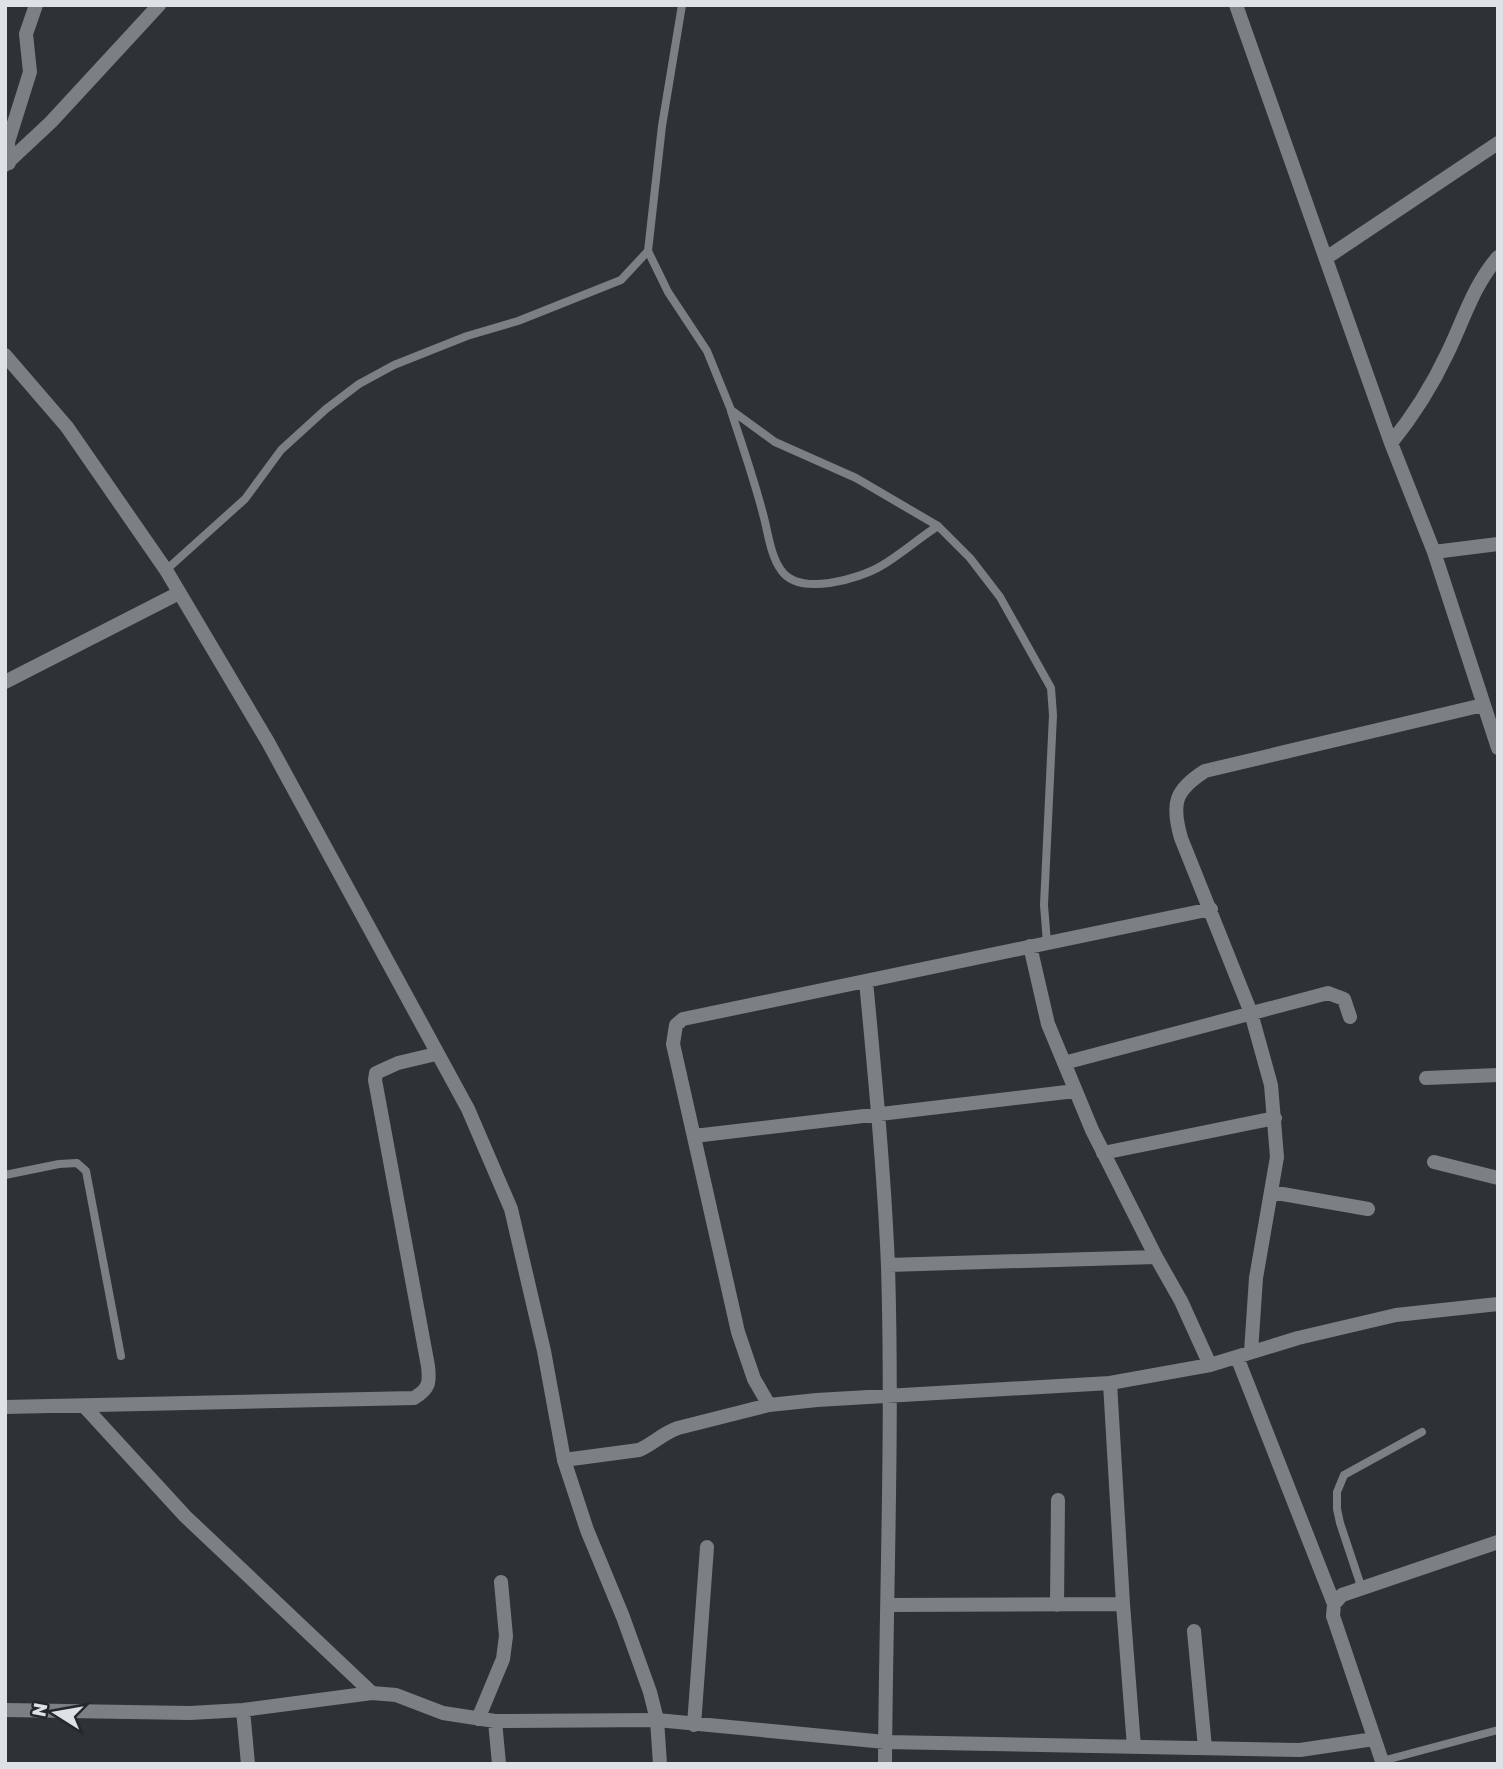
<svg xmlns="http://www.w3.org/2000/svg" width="1503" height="1769" viewBox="0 0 1503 1769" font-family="Rubik,sans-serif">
  <rect width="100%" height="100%" fill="#2e3237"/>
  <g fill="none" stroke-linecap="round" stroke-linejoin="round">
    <path stroke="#7d8082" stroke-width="8" d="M648,251l14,-125 20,-121
      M731,411c11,34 23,68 32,103 5,17 7,41 18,56 18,27 78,9 100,-4 19,-11 38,-28 57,-40
      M166,570l79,-71 36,-49 45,-41 33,-25 35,-19 73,-29 51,-15 103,-41 27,-29 20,41 39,59 24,59 44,32 81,36 82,48 32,32 30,39 51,91 2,27 -9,190 3,38
      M5,1175l54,-11 18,-1 9,8 35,185
      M1362,1589l-22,-66 -3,-14v-17l7,-17 78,-43
      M1382,1761l116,-31"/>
    <path stroke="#7d8082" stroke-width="14" d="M1236,5l155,438 43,109 64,196
      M9,163l-1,-21 22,-70 -4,-38 10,-29
      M5,165l46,-43 108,-117
      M1326,258l172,-115
      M1391,443c22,-27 42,-59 57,-91 16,-33 25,-66 50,-95
      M1434,552l64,-8
      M5,682l174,-89
      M1211,909l-528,110 -7,6 -3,19 65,288 16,47 15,26 48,-5 293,-17 100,-18 88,-27 98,-23 102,-11
      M1030,946l18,78 44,106 64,127 25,44 29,64
      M866,981c9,95 18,190 22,285 5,166 -2,332 -3,498
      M1064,1063l264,-70 16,6 6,18
      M1426,1078l72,-3
      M694,1136l381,-45
      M1103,1153l172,-35
      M1434,1162l64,16
      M1271,1192l97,17
      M888,1265l268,-8
      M1251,1352l5,-74 21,-121 -6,-72 -20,-72 -70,-175c-10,-35 -6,-48 24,-67l278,-66
      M1237,1357l97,247 -1,12 50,148
      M1110,1383l13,221 11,143
      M84,1406l101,110 187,177
      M5,1407l409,-9c15,-9 16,-15 14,-32l-53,-286 1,-7 22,-10 38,-9
      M564,1460l75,-10c14,-6 24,-17 39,-22l91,-23
      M1334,1604l8,-9 156,-53
      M888,1605l235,-1
      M1057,1605l1,-105
      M1194,1631l11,117
      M5,1710l185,3 53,-3 129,-17 24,2 47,18 52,8 162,-1 228,22 415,8 74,-11
      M243,1710l5,54
      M478,1719l25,-60 3,-23 -5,-54
      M495,1721l4,43
      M694,1725l13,-178"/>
    <path stroke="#7d8082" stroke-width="14" d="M5,355l62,72 99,143 102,172 200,367 43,100 33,142 20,109 23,70 36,87 27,75 7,28 3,44"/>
  </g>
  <rect width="1503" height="1769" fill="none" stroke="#dfe2e5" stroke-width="14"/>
  <g transform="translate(56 1713) rotate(281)" stroke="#24282c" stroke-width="5" paint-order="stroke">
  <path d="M0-5L12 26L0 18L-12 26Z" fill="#dfe2e5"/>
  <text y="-10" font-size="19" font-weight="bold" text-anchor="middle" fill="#dfe2e5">N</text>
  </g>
</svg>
